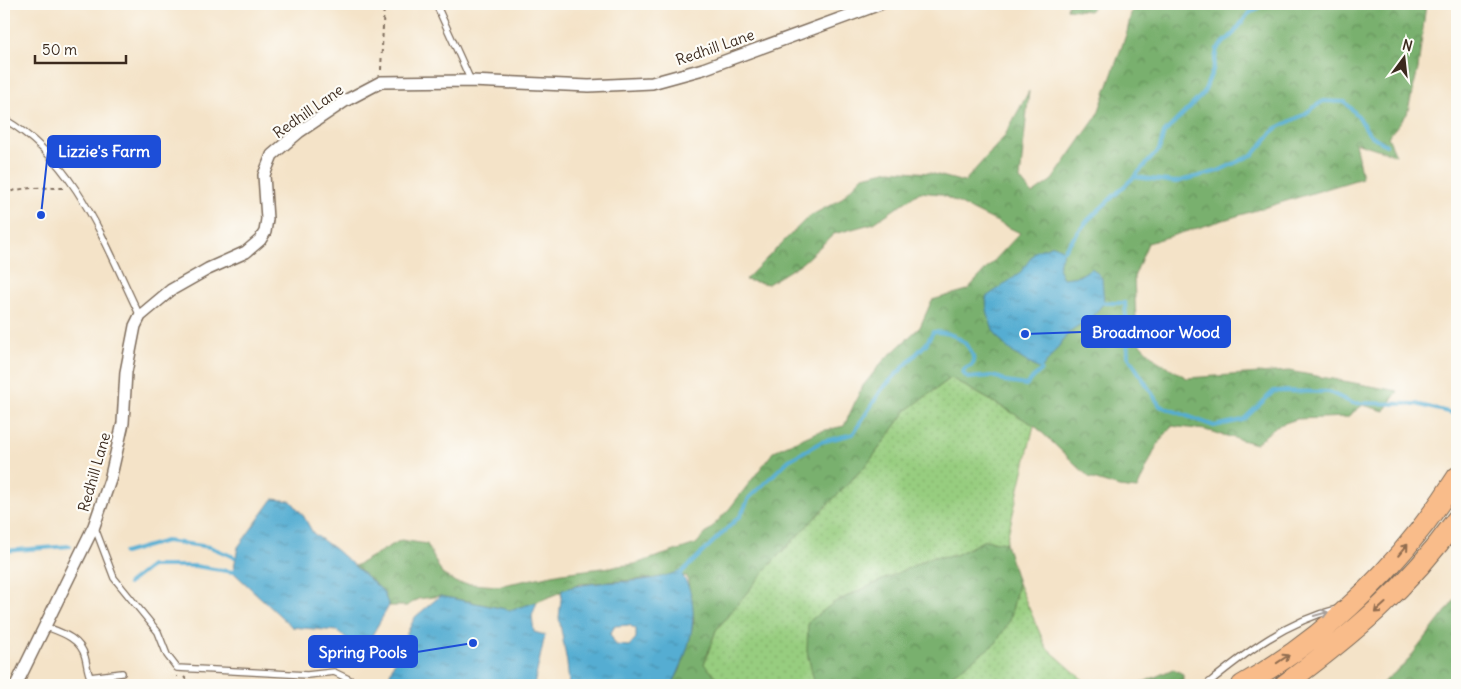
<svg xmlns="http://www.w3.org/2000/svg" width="1461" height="689" viewBox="0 0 1461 689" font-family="Delius,sans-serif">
  <defs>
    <pattern id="grass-dots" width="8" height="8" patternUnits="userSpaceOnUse" patternTransform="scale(1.25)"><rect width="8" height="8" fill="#97cd7f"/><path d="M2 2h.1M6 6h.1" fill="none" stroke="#83b06d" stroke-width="1.8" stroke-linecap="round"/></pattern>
    <pattern id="forest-crowns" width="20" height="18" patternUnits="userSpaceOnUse" patternTransform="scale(1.25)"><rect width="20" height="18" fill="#79b06e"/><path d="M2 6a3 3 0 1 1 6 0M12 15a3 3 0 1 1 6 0" fill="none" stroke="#648f5a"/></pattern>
    <pattern id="water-ripples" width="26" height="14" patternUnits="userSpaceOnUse" patternTransform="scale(1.25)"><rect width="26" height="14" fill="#55add2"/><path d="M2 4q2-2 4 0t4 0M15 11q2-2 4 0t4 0" fill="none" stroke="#488daa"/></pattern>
  </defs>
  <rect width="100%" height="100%" fill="#fdfcf7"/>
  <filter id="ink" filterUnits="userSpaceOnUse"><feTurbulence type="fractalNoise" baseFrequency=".02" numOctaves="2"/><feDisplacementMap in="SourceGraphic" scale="10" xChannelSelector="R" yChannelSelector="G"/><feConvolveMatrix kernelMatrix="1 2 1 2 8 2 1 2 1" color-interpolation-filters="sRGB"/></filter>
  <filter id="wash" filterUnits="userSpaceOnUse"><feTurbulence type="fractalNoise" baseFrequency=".0096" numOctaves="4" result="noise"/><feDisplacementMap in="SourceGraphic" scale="20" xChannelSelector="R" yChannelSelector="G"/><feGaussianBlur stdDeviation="1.12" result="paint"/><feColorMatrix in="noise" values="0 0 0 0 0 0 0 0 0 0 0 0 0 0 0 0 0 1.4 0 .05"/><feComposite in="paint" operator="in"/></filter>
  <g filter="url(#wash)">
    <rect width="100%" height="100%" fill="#f4e3c8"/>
    <path fill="url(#grass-dots)" stroke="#697c4e" d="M951,378l83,47 -28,118 -21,-3 -31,16 -22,1 -97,45 -28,49 8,34h-96l-3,-8 -12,-13 12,-34 57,-69 96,-99 38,-52z
      M1018,583l28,64 43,38h-151l72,-65z"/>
    <path fill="url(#forest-crowns)" stroke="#5a6d46" d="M1068,4h29l-8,7 -22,-2z
      M1133,4h293l-8,65 -11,45 -19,23 8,18 -41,-13 7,36 -214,65 -14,34 3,64 19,19 31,18 102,-7 109,20 -14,20 -21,-6 -16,12 -50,2 -21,7 -20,18 -51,-14 -33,-4 -15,19 -20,44 -18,-2 -29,-9 -56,-53 -83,-47 -44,32 -38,52 -96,99 -57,69 -12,34 12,13 3,8h-47l8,-15 14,-49 -7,-45 -107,8 -43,18 -27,8 -70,-14 -22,3 -11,7h-18l-6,-15 -28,-25 46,-26 26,4 15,30 15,9 41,3 64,-13 73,-9 61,-20 34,-36 44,-57 43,-19 27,-6 18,-39 21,-26 37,-34 12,-27 35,-10 53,-57 -80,-39 -20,-2 -46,31 -40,11 -32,29 -34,21 -23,-4 63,-63 32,-17 23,-24 27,-6 40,3 34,9 40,-45 25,-46 -9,88 12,15 20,-14 45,-64 30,-84z
      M985,540l21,3 12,40 -8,37 -14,23 -58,42h-123l-8,-34 1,-29 27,-20 97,-45 22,-1z
      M1457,597v88h-77l25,-21z
      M1173,669l10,5v9l-3,2h-43z"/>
    <path fill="url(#water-ripples)" stroke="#486c78" fill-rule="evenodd" d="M1054,245l10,5 -6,18 5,10 16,-2 13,-8 10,10 2,25 -12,14 -22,14 -29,39c-33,-18 -54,-33 -55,-73l33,-23 17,-23z
      M273,499l18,2 12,14 10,18 22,16 48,42 6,15 -18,31 -14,9 -20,-15 -45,-4 -59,-55 5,-25z
      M679,571c27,31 10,82 -7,114h-103l-2,-22 -8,-45 3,-28c38,-13 81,-3 117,-19zM629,625l7,4v9l-7,8 -13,-1 -6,-11 5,-8z
      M440,596l70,14 27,-8 -5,14 2,16 11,3 -11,50h-148l12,-34 17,-34z"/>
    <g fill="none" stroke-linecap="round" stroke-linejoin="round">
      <path stroke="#55add2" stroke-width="4" d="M1134,177l42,5 42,-11 36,-17 21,-25 28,-14 20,-14 22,1 14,15 10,17 17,11
        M1064,250l24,-30 46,-43 25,-27 5,-17 39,-39 10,-24 4,-21 17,-16 14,-19 16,-10
        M1104,303h21l3,53 32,50 54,20 29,-6 31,-29 55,1 23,11 64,1 40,10
        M4,551l66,-5
        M124,553l42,-12 44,6 24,10
        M681,573l60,-58 8,-17 40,-38 32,-18 32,-8 29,-45 44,-45 7,-12c19,-1 39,10 41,30l-3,4 -7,3 -1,4 5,5 23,-2 9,2 6,4 20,3 15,-15
        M128,584l23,-18h44l38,6"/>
    </g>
  </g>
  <g filter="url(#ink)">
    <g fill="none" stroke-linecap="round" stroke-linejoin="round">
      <defs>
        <path id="lane" d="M436,4l35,77
          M4,119c73,42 101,125 136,197
          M95,528l19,50 44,54 9,23 10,13 130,7 27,-3 27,13
          M44,626c16,6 37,12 41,31 2,7 2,13 5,20l32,-4
          M1206,685c39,-32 81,-64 131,-76"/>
        <path id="street" d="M16,685l78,-159 16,-46 13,-57 3,-51 9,-46 5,-10 31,-26 37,-21 38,-17 14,-12 5,-8 2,-13 -3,-44 8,-20 27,-23 46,-31 36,-19 90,-1 118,5 63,-3 51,-14 177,-65"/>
        <path id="highway" d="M1242,685c88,-49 162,-124 215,-208
          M1284,685c69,-51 123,-96 173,-166"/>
      </defs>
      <use href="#lane" stroke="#7c6b5a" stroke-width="8"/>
      <use href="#street" stroke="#7c6b5a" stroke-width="14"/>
      <use href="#highway" stroke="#7c6b5a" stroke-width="22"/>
      <path stroke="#7c6b5a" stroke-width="2" stroke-dasharray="4 4" stroke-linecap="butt" d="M381,70l3,-66
        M4,194c18,-8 40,-6 59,-6
        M184,677l7,8
        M177,685v-9"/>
      <use href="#lane" stroke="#fff" stroke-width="5.5"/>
      <use href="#street" stroke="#fff" stroke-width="11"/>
      <use href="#highway" stroke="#f9bc8a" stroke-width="20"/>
    </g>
    <defs><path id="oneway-shaft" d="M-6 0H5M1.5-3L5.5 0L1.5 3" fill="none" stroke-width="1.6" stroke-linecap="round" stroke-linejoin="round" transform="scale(1.25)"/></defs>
    <g stroke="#906c4f">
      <use href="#oneway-shaft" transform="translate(1403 550) rotate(-50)"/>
      <use href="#oneway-shaft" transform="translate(1380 608) rotate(138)"/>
      <use href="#oneway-shaft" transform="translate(1283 659) rotate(-34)"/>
    </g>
    <use stroke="#a79f9a" href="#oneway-shaft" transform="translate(1321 614) rotate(-16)"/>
  </g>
  <g text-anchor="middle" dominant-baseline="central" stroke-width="4.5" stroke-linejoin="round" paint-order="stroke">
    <g font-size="15" fill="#3b2a1e" stroke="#fdfcf7">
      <text transform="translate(715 47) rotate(-19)">Redhill Lane</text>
      <text transform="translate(308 111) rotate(-35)">Redhill Lane</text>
      <text transform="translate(94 472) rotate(-74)">Redhill Lane</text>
    </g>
  </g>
  <path fill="none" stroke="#1d4ed8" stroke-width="2" d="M41 215L48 151M1025 334L1082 332M473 643L417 652"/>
  <g fill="#1d4ed8" stroke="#fdfcf7" stroke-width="2">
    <circle cx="41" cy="215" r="5"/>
    <circle cx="1025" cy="334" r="5"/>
    <circle cx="473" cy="643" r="5"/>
  </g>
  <g fill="#1d4ed8" stroke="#1d4ed8" stroke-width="2">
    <rect x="48" y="136" width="112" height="31" rx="5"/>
    <rect x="1082" y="316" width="148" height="31" rx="5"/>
    <rect x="309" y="636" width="108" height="31" rx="5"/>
  </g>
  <g font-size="16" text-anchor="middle" font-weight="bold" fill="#fff">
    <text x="104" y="157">Lizzie's Farm</text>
    <text x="1156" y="338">Broadmoor Wood</text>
    <text x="363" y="658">Spring Pools</text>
  </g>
  <rect width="1461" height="689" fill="none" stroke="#fdfcf7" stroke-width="20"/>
  <g transform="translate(1404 58) rotate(15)" stroke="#fdfcf7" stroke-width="4" paint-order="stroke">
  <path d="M0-4L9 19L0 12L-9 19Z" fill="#3b2a1e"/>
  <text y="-8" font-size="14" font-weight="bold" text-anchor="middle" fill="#3b2a1e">N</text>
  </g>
  <path d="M35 55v8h91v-8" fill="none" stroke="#3b2a1e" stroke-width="2.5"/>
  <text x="42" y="55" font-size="15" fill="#3b2a1e" stroke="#fdfcf7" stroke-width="4" paint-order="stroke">50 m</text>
</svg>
